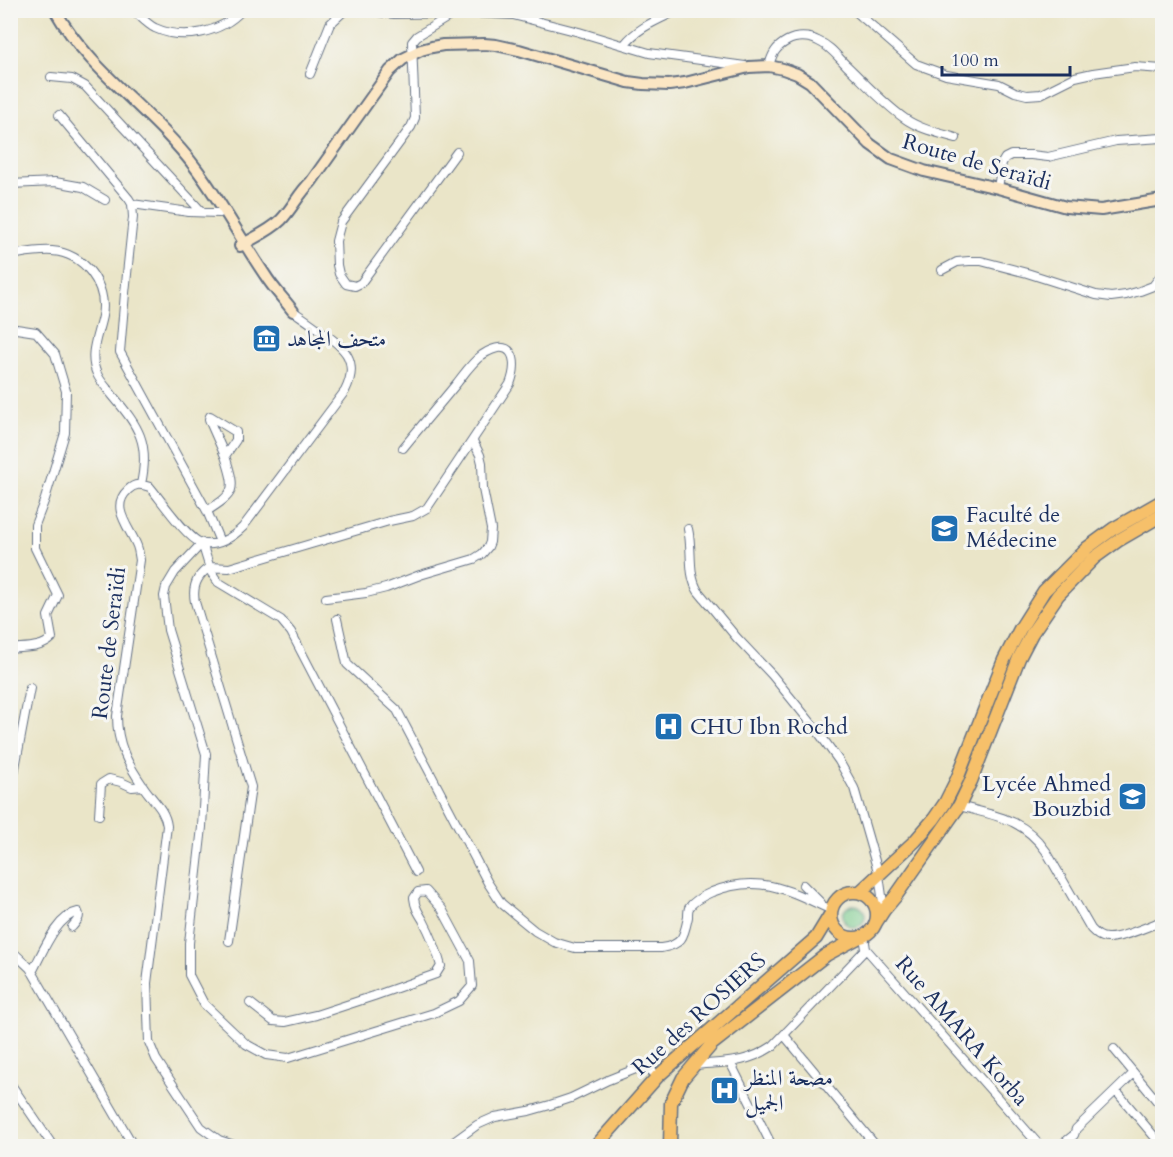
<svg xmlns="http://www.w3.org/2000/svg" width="1173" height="1157" viewBox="0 0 1173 1157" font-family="Cardo,Amiri,serif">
  <rect width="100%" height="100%" fill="#f6f6f2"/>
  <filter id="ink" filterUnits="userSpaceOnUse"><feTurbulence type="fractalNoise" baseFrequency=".0167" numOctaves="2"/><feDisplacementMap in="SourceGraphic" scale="12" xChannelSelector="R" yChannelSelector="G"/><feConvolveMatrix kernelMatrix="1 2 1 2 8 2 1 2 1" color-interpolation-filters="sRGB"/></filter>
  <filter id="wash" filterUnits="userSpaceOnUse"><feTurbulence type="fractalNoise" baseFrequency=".008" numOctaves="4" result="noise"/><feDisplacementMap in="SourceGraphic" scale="24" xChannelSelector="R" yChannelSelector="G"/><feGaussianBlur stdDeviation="1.35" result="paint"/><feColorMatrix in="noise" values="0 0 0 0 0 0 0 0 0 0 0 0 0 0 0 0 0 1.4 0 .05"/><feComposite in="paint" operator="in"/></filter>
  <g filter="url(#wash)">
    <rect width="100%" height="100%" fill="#eae5c8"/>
    <path fill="#79ca8b" stroke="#4a7c74" stroke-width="1.5" d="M843 916a11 11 0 1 1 22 0a11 11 0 1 1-22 0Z"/>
  </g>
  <g filter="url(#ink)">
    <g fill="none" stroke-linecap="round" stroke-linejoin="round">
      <defs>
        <path id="street" d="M133,10c7,6 14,14 22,18 28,13 66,5 87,-18
          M375,10l3,2 16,2 78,-1 41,2 66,17 70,21 96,13
          M854,10l62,54 30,11 53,9 16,8 12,3 14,-1 34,-17 18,-4 42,-6 27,2
          M453,14l-36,22 -5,6 3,76 -4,9 -70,95 -5,19 1,24 2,9 7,10 9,2 6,-3 96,-131
          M624,45c14,-18 34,-25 54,-35
          M769,66c3,-12 7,-19 18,-25 9,-5 22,-5 31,0 12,5 19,15 28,24 19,18 37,38 58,53 15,11 35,15 52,20
          M310,74l20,-50 14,-13 3,-1
          M51,77l21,2 13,7 117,126
          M59,115l70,84 3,5 1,13 -8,76 -5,59 87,159 13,31
          M10,184l45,-2 28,5 22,13
          M998,188l4,-25 3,-5 6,-3h20l17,2 68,-16 46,-3
          M132,204l57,8 30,1
          M10,255c14,-2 28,-5 42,-4 32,2 56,34 50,65 -4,20 -14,38 -5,58 4,9 11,15 16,22 26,31 37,47 28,88
          M942,270l15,-8 12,-1h12l46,12 69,22 15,2 15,-2 14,-4 13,-5 9,-12
          M10,328l26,4 19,22 11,37 -1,42 -20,66 -10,26v23l23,47 -10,21 4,22c-11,11 -27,9 -42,11
          M207,511c28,-18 29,-20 19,-52l-1,-3 -15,-34 -1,-3 1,-3 26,16v8l-11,16
          M688,529c5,21 -1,44 10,62l39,47 35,37 44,54 23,32 15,27 25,87 5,35
          M326,598l40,-5 20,-5 34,-13 54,-16 8,-5 6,-7 2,-5 1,-13 -8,-40 -1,-26 -2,-8 -7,-14
          M337,619l10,45 50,46 91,173 13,20 34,28 19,11 21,6h86c22,-3 23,-12 27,-31 0,-3 0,-7 1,-9 4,-7 16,-13 23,-16 45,-18 75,-3 115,16
          M10,784l4,-11 16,-85
          M959,806c37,10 64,12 87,45l45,78c5,5 9,9 16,9 13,1 42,-12 55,-17
          M99,815l2,-31 8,-5 12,3 11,5 11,-1
          M803,885l18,18
          M864,936l2,13 174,197
          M229,941l22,-154 -56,-185c-3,-15 2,-27 15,-35l19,1 160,-47 24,-5 14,-8 83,-124c10,-26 1,-48 -28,-29 -10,7 -18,19 -25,28 -18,22 -36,43 -54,65
          M10,949l20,19 100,172
          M32,972c10,-18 24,-56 46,-60 3,6 -2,10 -6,15
          M250,1003l23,18 12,1 31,-7 58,-19 62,-22 5,-8c-4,-15 -10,-31 -18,-46 -5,-8 -8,-13 -9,-22l4,-6 8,-1 16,18 28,52 2,25 -13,15 -25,12 -146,45 -22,-3 -20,-11 -42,-40 -15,-29v-32l13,-116 4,-73 -38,-124 -4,-34 2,-9 9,-15 27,-29 9,29 7,10 63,38 10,12 125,240
          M784,1035l92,111
          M1114,1049l48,58
          M730,1062l42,84
          M694,1065c31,-3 52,-1 79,-19l93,-97
          M10,1083l43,63
          M1116,1091l43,51 3,-2
          M237,1146l-18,-6 -18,-13 -45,-68 -7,-17 -2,-59 20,-157c-2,-17 -15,-26 -24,-40 -16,-23 -26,-42 -26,-70l23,-156c-1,-4 -1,-9 -3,-14 -7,-18 -28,-39 -9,-56 7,-7 13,-6 22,-3 11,13 36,50 51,56 15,5 32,-6 42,-16l102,-136c15,-30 0,-43 -24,-60 -9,-7 -18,-13 -28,-20
          M448,1146l29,-21 18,-8 34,-6 21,-6 21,-7 37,-18 30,-12 11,1 9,7
          M1060,1146l14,-11 2,-6 58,-56"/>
        <path id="secondary" d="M55,10c35,62 98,101 140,157 26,34 46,73 70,108 8,13 19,24 28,36
          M240,246c13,-8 30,-15 41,-26 11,-11 18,-27 30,-38l79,-111 13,-12 18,-9 11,-3 11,-2 41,-1 12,1 23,5 109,32 15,2 26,1 16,-2 64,-16 20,-1 14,3 14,5 13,8 60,62 21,15 33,12 74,17 68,19 35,3 61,-10"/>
        <path id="primary" d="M831 915a23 23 0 1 1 46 0a23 23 0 1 1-46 0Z
          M860,892l55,-51 19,-22 11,-16 12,-24 47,-119 16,-31 24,-38 43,-43 26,-19 49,-28
          M875,924l9,-14 11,-13 64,-91 12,-25 48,-123 13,-25 26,-38 36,-37 25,-18 43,-25
          M596,1146l62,-70 158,-138 14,-23
          M670,1146l1,-43 12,-25 29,-34 114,-89 32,-17"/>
      </defs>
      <use href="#street" stroke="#636f83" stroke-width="10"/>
      <use href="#secondary" stroke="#636f83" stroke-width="14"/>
      <use href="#primary" stroke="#636f83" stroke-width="15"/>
      <use href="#street" stroke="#fff" stroke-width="8"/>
      <use href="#secondary" stroke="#fbe6c4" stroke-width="10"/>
      <use href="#primary" stroke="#f6c06b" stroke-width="12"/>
    </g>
  </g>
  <defs>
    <symbol id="museum-square" viewBox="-11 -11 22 22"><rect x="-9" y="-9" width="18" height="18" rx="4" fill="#1f6fb2" stroke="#f6f6f2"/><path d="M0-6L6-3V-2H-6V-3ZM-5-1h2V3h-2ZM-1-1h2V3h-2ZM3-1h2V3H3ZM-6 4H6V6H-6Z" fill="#fff"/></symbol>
    <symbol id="university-square" viewBox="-11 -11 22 22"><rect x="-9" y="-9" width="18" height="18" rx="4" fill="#1f6fb2" stroke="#f6f6f2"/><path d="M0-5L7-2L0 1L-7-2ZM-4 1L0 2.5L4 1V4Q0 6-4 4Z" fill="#fff"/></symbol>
    <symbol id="hospital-square" viewBox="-11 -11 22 22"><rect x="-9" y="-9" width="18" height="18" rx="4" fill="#1f6fb2" stroke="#f6f6f2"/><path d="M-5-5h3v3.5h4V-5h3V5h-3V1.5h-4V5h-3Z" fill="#fff"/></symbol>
    <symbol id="school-square" viewBox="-11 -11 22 22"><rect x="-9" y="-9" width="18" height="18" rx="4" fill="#1f6fb2" stroke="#f6f6f2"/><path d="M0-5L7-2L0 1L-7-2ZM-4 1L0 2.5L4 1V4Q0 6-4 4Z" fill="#fff"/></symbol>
  </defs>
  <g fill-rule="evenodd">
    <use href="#museum-square" x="250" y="322" width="33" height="33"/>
    <use href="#university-square" x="928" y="512" width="33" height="33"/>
    <use href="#hospital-square" x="652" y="710" width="33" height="33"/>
    <use href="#school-square" x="1116" y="780" width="33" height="33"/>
    <use href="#hospital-square" x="708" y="1074" width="33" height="33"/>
  </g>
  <g text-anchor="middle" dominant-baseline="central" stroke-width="6" stroke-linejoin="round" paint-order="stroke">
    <g font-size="22" fill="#1b2f5e" stroke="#f6f6f2">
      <text transform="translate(977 162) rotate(16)">Route de Seraïdi</text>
      <text transform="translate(109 643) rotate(-83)">Route de Seraïdi</text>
      <text transform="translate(699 1014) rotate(-42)">Rue des ROSIERS</text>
      <text transform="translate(962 1031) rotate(49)">Rue AMARA Korba</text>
    </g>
    <g font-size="22" fill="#1b2f5e" stroke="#f6f6f2" text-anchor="start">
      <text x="287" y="339">متحف المجاهد</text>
      <text x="966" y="515">Faculté de<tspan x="966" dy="25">Médecine</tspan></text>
      <text x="690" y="727">CHU Ibn Rochd</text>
      <text x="1111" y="784" text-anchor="end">Lycée Ahmed<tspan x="1111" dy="25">Bouzbid</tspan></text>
      <text x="745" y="1078">مصحة المنظر<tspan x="745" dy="25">الجميل</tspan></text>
    </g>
  </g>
  <rect width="1173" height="1157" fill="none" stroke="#f6f6f2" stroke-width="36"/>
  <path d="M942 66v9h128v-9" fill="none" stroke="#1b2f5e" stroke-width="3"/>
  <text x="951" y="66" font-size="18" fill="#1b2f5e" stroke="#f6f6f2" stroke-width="4.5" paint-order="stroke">100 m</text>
</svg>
